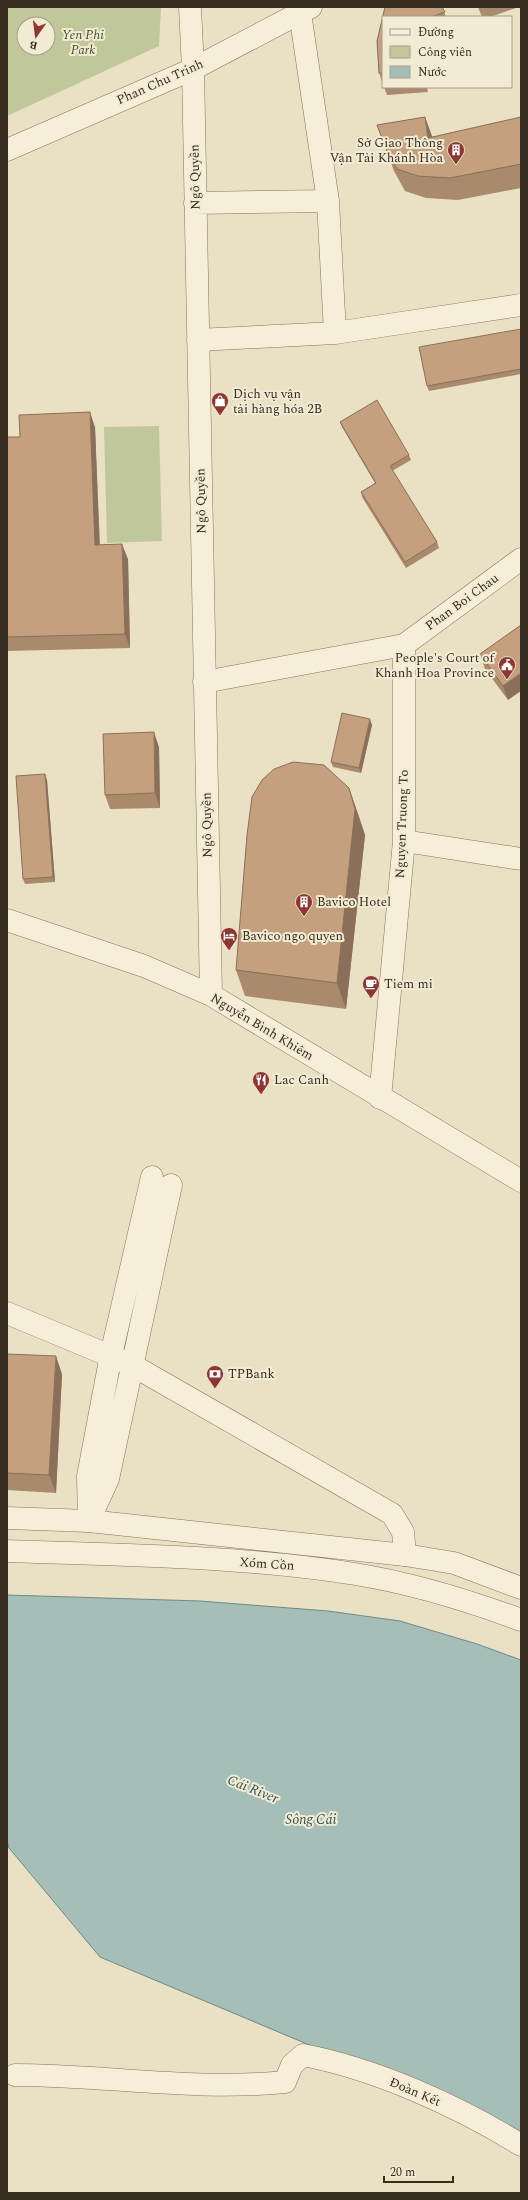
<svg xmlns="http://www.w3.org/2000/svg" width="528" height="2200" viewBox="0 0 528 2200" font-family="Spectral,serif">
  <rect width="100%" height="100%" fill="#eae1c5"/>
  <path fill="#c0c79a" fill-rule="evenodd" d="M9,7h152l-2,39 -152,70v-105zM24,24h24v24h-24z
    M159,426l3,115 -55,2 -3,-116z"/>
  <path fill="#a6beb8" stroke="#6e8b86" d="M7,1595l193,6 128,10 72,10 77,23 44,16v477l-107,-48 -314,-132 -91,-109 -2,-7z"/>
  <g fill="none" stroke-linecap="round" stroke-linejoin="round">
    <defs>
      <path id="minor" d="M300,13l28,188 7,132 186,-28
        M193,69l18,926
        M195,203l133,-2
        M198,340l137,-7
        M204,682l200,-37 117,-86
        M404,841l117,18
        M7,920l137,46 67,29 310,186
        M380,1098l24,-257v-196
        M7,1313l125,52 260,149 11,18 2,23
        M91,1516l17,-37 63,-294
        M89,1521l-1,-45 23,-121 41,-178
        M15,2075c90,0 180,16 270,7l7,-17 11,-10c73,14 155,51 218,90"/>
      <path id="tertiary" d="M190,7l3,62
        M7,150l186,-81 118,-62
        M7,1518l82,3 316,34 49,8 67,25
        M7,1551c114,4 235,5 348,23 56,9 112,26 166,46"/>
    </defs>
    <use href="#minor" stroke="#84745d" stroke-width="23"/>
    <use href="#tertiary" stroke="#84745d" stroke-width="23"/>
    <use href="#minor" stroke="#f6eed8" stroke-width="22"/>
    <use href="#tertiary" stroke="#f6eed8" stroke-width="22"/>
  </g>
  <path fill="#a98a6c" d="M385,7h57l4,10h-63v67l-4,-11 -2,-32z
    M478,7h43v2l-2,-2 -29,10h-8z
    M384,87h43l1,5 -41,3z
    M425,117l7,20 89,-20v71l-63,12 -32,-2 -21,-7 -11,-20 -17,-46z
    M521,329v45l-92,17 -2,-5z
    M340,422l69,33 2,5 -19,11 45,71 2,6 -33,20 -44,-71 -1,-5 14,-9 -33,-56z
    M95,427l5,118 28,14 2,89 -123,3v-214h13z
    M521,625l-13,75 -23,-31 -5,-15z
    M372,725l-11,48 -28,-6 -2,-5z
    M159,747l1,61 -50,1 -5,-14z
    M47,780l8,102 -30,2 -2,-5z
    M349,788l9,26 7,21 -19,174 -101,-13 -9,-26z
    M7,1354l55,20 -6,119 -49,-3z"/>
  <path fill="#8a7058" d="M425,117l8,22 -5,-1z
    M90,412l5,15 5,132 -5,-14z
    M122,544l6,15 2,89 -5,-14z
    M521,673v18l-13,9 -5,-14z
    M370,719l2,6 -11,48 -2,-5z
    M154,732l5,15 1,61 -5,-15z
    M45,774l2,6 8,102 -2,-5z
    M349,788l9,26 7,21 -19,174 -9,-26z
    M56,1356l6,18 -6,119 -7,-18z"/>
  <path fill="#c5a07e" stroke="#8a7058" d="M385,7h57l3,5 -14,5h-48v56h-4l-2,-32z
    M425,117l3,21 93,-21v47l-71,14 -32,-2 -21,-7 -11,-20 -9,-24z
    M521,329v40l-94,17 -8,-39z
    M377,400l32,55 -19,11 47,76 -32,20 -44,-70 15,-9 -36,-61z
    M90,412l5,133 27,-1 3,90 -118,3v-200h13l-1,-22z
    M521,625v48l-18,13 -23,-32z
    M342,713l28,6 -11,49 -28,-6z
    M154,732l1,61 -50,2 -2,-61z
    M293,762l31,3 25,23 6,21 -18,174 -101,-13 11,-135 5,-38 10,-17 12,-11z
    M45,774l8,103 -30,2 -7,-103z
    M7,1354l49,2 -7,119 -42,-2z"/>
  <defs>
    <symbol id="building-pin" viewBox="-11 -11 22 30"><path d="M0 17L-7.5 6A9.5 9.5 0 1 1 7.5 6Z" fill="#8d3632" stroke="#f2ebd4"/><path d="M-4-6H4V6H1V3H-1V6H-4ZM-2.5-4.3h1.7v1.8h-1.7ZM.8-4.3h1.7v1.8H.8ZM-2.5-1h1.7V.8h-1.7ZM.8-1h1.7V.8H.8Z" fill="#fff"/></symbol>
    <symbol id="shop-pin" viewBox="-11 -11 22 30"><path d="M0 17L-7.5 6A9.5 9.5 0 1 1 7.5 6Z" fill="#8d3632" stroke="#f2ebd4"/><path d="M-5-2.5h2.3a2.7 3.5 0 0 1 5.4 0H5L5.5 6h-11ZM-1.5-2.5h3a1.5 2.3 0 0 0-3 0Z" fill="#fff"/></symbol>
    <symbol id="civic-pin" viewBox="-11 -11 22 30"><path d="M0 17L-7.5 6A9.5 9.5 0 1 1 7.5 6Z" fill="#8d3632" stroke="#f2ebd4"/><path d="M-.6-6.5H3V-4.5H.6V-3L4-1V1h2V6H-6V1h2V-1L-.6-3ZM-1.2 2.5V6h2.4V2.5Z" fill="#fff"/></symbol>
    <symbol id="hotel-pin" viewBox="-11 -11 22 30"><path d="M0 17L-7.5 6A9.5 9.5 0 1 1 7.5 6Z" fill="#8d3632" stroke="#f2ebd4"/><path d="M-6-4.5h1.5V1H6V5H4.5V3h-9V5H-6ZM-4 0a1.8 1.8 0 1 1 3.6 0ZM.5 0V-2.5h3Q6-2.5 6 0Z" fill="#fff"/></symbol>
    <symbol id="cafe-pin" viewBox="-11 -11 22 30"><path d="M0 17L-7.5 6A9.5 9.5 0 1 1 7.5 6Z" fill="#8d3632" stroke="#f2ebd4"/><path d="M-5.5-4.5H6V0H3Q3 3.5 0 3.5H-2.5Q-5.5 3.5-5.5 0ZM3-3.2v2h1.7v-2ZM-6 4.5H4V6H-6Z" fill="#fff"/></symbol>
    <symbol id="restaurant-pin" viewBox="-11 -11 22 30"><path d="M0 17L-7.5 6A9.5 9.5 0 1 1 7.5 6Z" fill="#8d3632" stroke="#f2ebd4"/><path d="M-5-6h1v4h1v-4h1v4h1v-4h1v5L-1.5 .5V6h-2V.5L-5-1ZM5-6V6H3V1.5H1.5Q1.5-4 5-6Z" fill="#fff"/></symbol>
    <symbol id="bank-pin" viewBox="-11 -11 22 30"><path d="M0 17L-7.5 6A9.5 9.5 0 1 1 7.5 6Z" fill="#8d3632" stroke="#f2ebd4"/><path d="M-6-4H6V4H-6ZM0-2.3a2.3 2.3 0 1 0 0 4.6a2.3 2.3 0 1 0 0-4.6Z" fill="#fff"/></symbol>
  </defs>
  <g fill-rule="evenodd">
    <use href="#building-pin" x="446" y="140" width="20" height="27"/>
    <use href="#shop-pin" x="210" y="391" width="20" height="27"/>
    <use href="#civic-pin" x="497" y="655" width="20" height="27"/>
    <use href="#building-pin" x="294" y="892" width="20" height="27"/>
    <use href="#hotel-pin" x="219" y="926" width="20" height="27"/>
    <use href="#cafe-pin" x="361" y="974" width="20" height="27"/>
    <use href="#restaurant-pin" x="251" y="1070" width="20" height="27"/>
    <use href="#bank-pin" x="205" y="1364" width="20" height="27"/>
  </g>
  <g text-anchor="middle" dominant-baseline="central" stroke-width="4" stroke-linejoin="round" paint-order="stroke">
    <g font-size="13" font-style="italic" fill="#435028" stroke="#f2ebd4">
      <text x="83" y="35">Yen Phi<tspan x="83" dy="15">Park</tspan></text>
    </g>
    <g font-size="13" fill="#352b1f" stroke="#f2ebd4">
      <text transform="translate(160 82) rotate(-24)">Phan Chu Trinh</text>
      <text transform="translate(195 177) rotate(-91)">Ngô Quyền</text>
      <text transform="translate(201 501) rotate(-91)">Ngô Quyền</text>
      <text transform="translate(462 602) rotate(-36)">Phan Boi Chau</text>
      <text transform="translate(402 824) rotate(-88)">Nguyen Truong To</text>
      <text transform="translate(207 825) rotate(-91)">Ngô Quyền</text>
      <text transform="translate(262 1027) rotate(31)">Nguyễn Bình Khiêm</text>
      <text transform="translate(267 1564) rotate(4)">Xóm Cồn</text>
      <text transform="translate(415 2092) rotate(23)">Đoàn Kết</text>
    </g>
    <g font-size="13" fill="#352b1f" stroke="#f2ebd4" text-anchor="start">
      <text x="443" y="143" text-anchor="end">Sở Giao Thông<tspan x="443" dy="15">Vận Tải Khánh Hòa</tspan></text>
      <text x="233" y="394">Dịch vụ vận<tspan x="233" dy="15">tải hàng hóa 2B</tspan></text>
      <text x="494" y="658" text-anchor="end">People's Court of<tspan x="494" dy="15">Khanh Hoa Province</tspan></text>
      <text x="317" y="902">Bavico Hotel</text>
      <text x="242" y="936">Bavico ngo quyen</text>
      <text x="384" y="984">Tiem mi</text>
      <text x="274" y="1080">Lac Canh</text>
      <text x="228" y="1374">TPBank</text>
    </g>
    <g font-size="14" font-style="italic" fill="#305353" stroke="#f2ebd4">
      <text transform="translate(253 1789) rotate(22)">Cái River</text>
      <text x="311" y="1819">Sông Cái</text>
    </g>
  </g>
  <rect width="528" height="2200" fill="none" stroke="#352b1f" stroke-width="16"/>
  <rect x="382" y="16" width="130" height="72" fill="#f2ebd4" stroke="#a69e8c"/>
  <rect x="390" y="29" width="20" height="6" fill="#f6eed8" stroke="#a69e8c"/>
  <text x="418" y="36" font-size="12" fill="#352b1f">Đường</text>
  <rect x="390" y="46" width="20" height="12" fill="#c0c79a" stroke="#a69e8c"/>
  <text x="418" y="56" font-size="12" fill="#352b1f">Công viên</text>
  <rect x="390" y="66" width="20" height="12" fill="#a6beb8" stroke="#a69e8c"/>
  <text x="418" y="76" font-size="12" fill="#352b1f">Nước</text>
  <g transform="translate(36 36) rotate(194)"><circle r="19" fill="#f2ebd4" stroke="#a69e8c"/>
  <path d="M0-3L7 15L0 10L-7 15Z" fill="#8d3632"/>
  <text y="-6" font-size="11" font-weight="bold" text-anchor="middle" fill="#352b1f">B</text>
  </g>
  <path d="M384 2176v6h69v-6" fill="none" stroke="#352b1f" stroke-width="2"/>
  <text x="390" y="2176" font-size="12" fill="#352b1f" stroke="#f2ebd4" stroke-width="3" paint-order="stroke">20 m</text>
</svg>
